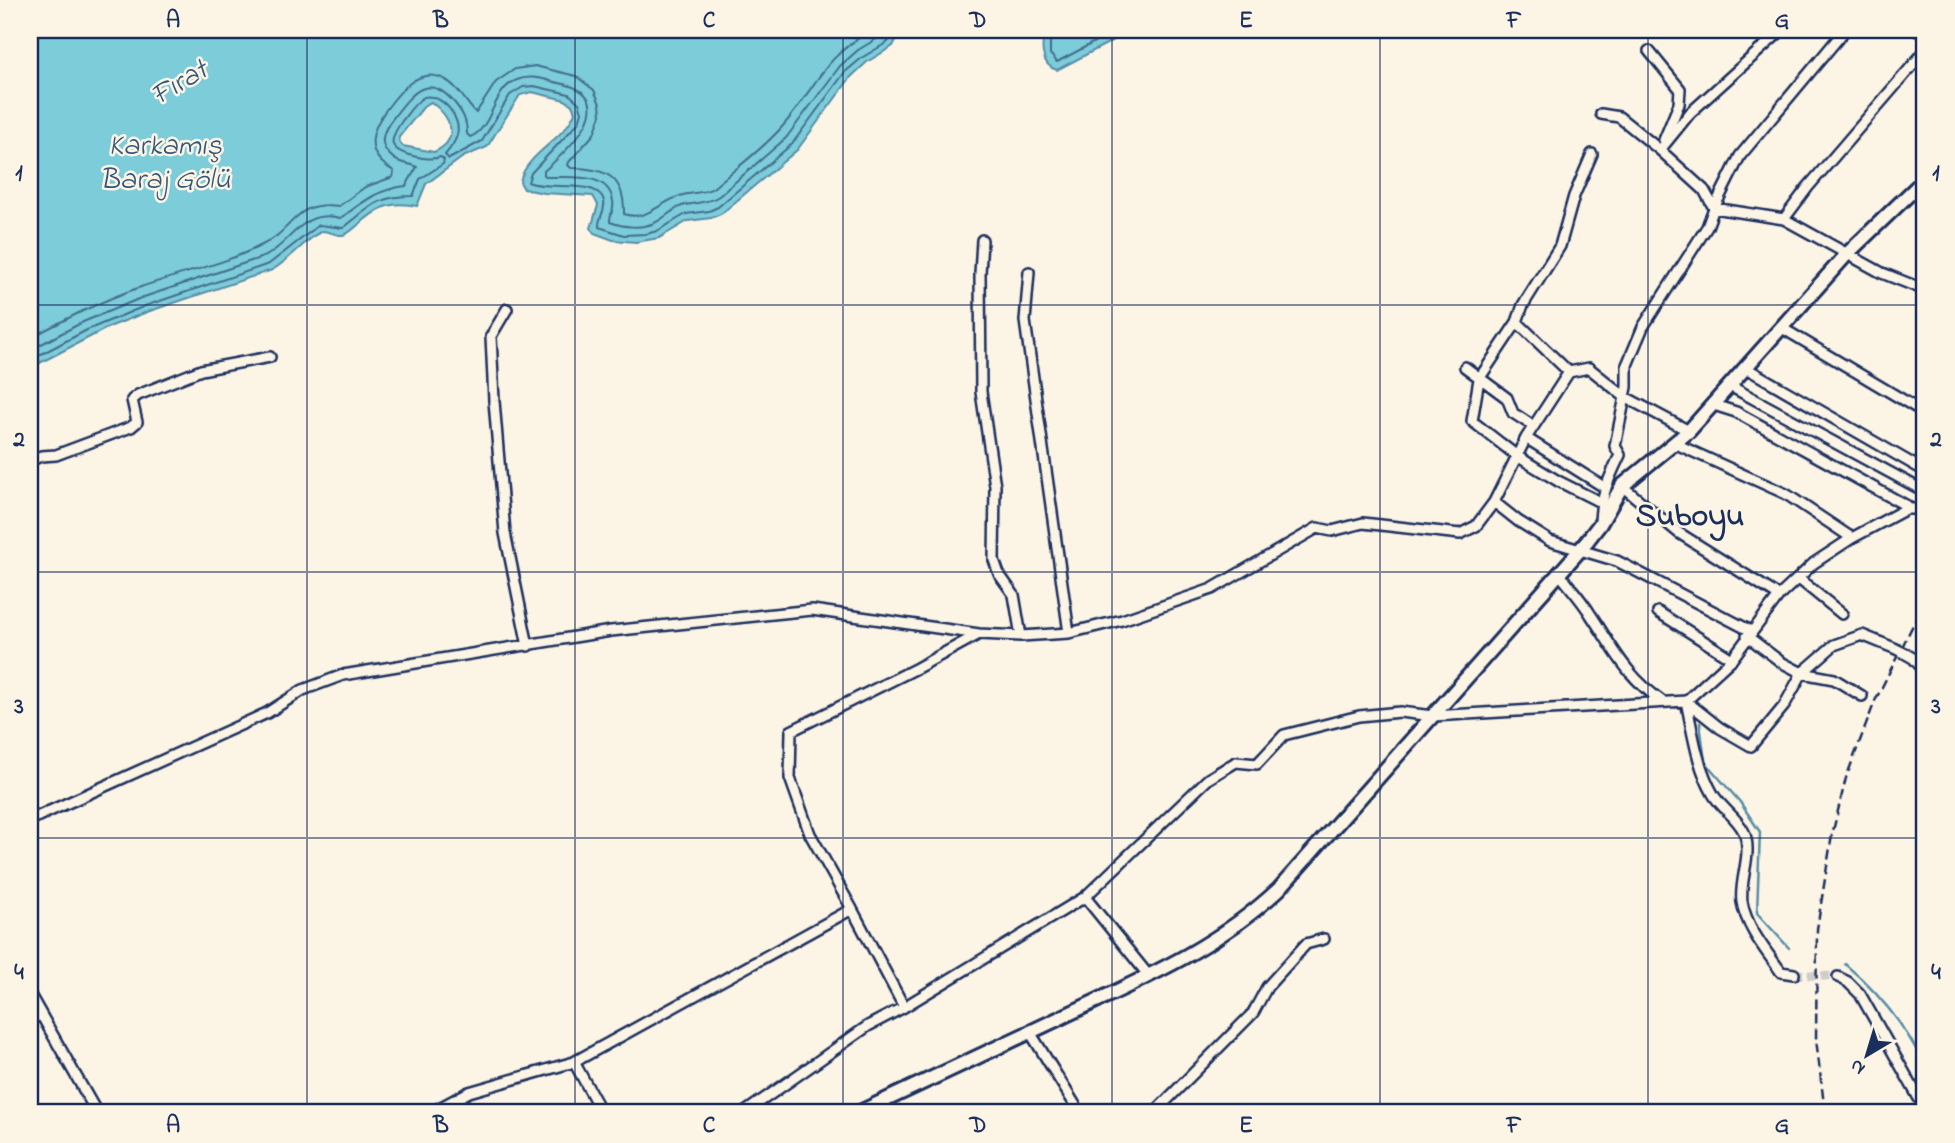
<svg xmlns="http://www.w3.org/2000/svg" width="1955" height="1143" viewBox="0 0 1955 1143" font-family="'Indie Flower',sans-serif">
  <rect width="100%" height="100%" fill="#fcf5e5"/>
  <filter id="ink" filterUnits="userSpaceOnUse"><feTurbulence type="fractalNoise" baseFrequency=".0143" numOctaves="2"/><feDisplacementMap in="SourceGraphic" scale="14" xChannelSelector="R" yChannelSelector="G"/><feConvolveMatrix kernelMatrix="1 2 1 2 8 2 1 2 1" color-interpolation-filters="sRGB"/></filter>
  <g filter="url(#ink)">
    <path fill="#7dccd9" stroke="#568da8" stroke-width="2" fill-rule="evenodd" d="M30,30h871l-8,16 -26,16 -16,15 -54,73 -76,64 -10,4 -23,3 -29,17 -23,4 -23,-2 -19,-7 -3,-5 7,-23 -5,-9 -49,-3 -20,-4 -4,-7c5,-28 45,-42 55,-70l-3,-7 -7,-5 -33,-8 -12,3 -33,52 -24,10 -37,27 -9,22c-28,-6 -39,2 -60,20 -4,3 -8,8 -14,9 -6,1 -14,-4 -21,-4 -19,10 -31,28 -50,39l-125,42 -38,15 -79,41zM431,102c19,14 31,37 3,50l-31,-6 -4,-5v-4l26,-32z
      M1044,30h89l-76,40c-18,-5 -15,-26 -13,-40z"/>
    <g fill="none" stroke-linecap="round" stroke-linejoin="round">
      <path stroke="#426e8f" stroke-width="2" d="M1050,30v24l7,8 60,-32
        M30,338c36,-19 72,-38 111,-51 40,-14 84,-23 121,-42 34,-16 31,-45 77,-39l26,-19 28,-10 1,-6c-31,-17 -24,-40 -6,-64 12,-16 30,-39 54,-29 16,7 23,24 34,35l20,-31 19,-13 20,-3 41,10 18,14 6,14 1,11 -7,19 -25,28 -1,3 3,3c34,0 54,8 53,46 22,8 36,-12 56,-18 12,-4 23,-2 33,-8 23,-20 49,-38 69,-61 34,-39 40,-70 90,-97
        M30,350l53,-28 58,-24 125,-42c30,-18 35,-47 75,-38 22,-16 37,-29 65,-32l11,-19c-8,-4 -19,-3 -25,-10 -6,-5 -10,-12 -9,-19 1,-10 8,-17 13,-24 17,-22 32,-40 56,-14 10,11 15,20 15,34l3,3c23,-8 22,-48 47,-57 14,-6 28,0 42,3 67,13 10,66 -15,88v4l3,2c22,1 61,-6 66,24 2,8 -4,14 -3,21 13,5 31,7 44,1 10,-4 17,-13 28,-17 13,-4 25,-2 37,-10l67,-58 54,-72 18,-16 20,-12 7,-8
        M30,360l57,-30 58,-24 124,-42 50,-39 24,3c28,-21 33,-32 70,-32l7,-17 23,-15 1,-4 -3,-3c-10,3 -18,1 -28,-1 -25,-6 -25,-15 -11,-35 6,-8 13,-19 22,-24 18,-4 38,21 33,38 -2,8 -7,14 -12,20l4,4 33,-18 28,-46 13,-8 11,-1 35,8 10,9 3,9 -3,10 -48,51 -3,9c19,9 71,-4 76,19 2,10 -6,17 -5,26l25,8 22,-1 11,-3 29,-17 23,-3 9,-4 74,-63 53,-72 18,-15 25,-15 6,-12"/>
      <path stroke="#568da8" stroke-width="2.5" d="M1700,723l5,39 35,40 20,30 -3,81 32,35
        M1845,964c32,27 61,63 80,102"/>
      <path stroke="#cfcdca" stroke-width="9" stroke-dasharray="9 4.5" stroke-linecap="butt" d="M1794,974l44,3"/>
      <defs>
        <path id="street" d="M1916,30l9,4
          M1649,51l31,38 -1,15 -15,36
          M1601,114l18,3 41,33 44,40 10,18 70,11 98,54 43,17
          M1660,150l30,-37 92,-83
          M1592,154l-18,42 -14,50 -37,59 -6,17 -38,57 -7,42 45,35 41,25 42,21
          M1784,219l24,-32 117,-136
          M982,240l-2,34 1,118 14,94 -1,74 5,14 15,21 7,41
          M1029,272l-4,49 44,312
          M507,309l-16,27 3,65 11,132 23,113
          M1517,322l52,50
          M1782,328l143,85
          M1465,367l42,31 6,15 20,13
          M1746,368l179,103
          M1730,386l194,105 1,16
          M1714,405l22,7 171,94 -1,3
          M1526,438l78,49
          M1676,444l110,50 66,44
          M30,461l11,-5 15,-1 75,-28 6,-5 -5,-22 6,-5 63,-25 69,-13
          M1622,486l57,47 100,63
          M1494,502l24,19 32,20 67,20 134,70
          M1600,521c1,-26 9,-43 20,-66l-5,-9 12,-59v-22l16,-38 64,-100 7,-19 26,-52 105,-126
          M1558,572c11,14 24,28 33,43 24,36 35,61 72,87
          M1799,579l43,35
          M1658,612l74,47
          M1747,636l34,26 21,11 32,6 28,17
          M1904,653l9,5 12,13
          M1686,701c7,32 11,65 27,93 8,14 24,23 31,38 9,23 -5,47 -2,70 4,25 25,50 39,70l13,2
          M1686,701l34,27 31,18 33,-40 18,-33 32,-28 28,-10 32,13
          M30,820l237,-107 36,-23 40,-15 268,-44 201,-21 167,24 42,2 48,-3 53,-13 90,-31 105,-61 15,3 31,-8 97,11 16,-8 18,-24 32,-64 43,-66 20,-4 36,29 64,34
          M1085,897l64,79
          M1838,977l10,5 12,12 65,115
          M30,995l67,118
          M904,1007l-52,-98 -42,-75 -20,-56 1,-47 126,-63 62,-34
          M30,1019l10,-4
          M1030,1032l50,81
          M574,1062l28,51
          M430,1113l39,-21 105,-30 278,-153
          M744,1113l124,-87 36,-19 181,-110 123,-118 28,-17 21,2 27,-29 75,-19 41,-4 33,4 253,-15 46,-42 47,-63 35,-33 38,-25 54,-29h19
          M1154,1113l99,-100 14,-26 39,-43 18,-5"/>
        <path id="secondary" d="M858,1113c67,-31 135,-64 202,-95 80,-38 154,-68 219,-129l301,-339 20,-26 22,-38 67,-55 158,-177 78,-75"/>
      </defs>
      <use href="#street" stroke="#1b2f5e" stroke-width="14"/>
      <use href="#secondary" stroke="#1b2f5e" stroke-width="18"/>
      <use href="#street" stroke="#fcf5e5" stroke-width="9"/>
      <use href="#secondary" stroke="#fcf5e5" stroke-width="12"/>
      <path stroke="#1b2f5e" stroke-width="2.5" stroke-dasharray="10 5" stroke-linecap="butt" d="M1825,1113l-9,-74 1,-110 15,-94 14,-57 29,-77 50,-100"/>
      <defs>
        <path id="street-bridge" d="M1894,648l10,5"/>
      </defs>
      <use href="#street-bridge" stroke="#1b2f5e" stroke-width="14" stroke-linecap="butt"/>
      <use href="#street-bridge" stroke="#fcf5e5" stroke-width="9"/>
    </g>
  </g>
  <path fill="none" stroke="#1b2f5e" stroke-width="2" stroke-opacity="0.55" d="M307,30v1083M575,30v1083M843,30v1083M1112,30v1083M1380,30v1083M1648,30v1083M30,305h1895M30,572h1895M30,838h1895"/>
  <g text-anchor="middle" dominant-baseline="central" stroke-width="5" stroke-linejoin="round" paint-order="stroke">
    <g font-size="30" font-style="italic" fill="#34567d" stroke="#fcf5e5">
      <text transform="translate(180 84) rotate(-31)">Fırat</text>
      <text x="165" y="147">Karkamış<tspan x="165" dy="34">Baraj Gölü</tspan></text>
    </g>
    <g font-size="32" font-weight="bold" fill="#1b2f5e" stroke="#fcf5e5">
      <text x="1690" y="517">Suboyu</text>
    </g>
  </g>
  <rect width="1955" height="1143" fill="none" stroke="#fcf5e5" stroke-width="77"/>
  <g transform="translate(1867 1055) rotate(218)" stroke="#fcf5e5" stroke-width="5" paint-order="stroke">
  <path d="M0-5L12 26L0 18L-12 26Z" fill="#1b2f5e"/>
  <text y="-10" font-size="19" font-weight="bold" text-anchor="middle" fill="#1b2f5e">N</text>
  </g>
  <rect x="38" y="38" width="1878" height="1066" fill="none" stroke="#1b2f5e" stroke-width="2.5"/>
  <g font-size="23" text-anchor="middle" font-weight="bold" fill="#1b2f5e">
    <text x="173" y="27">A</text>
    <text x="441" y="27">B</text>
    <text x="709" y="27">C</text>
    <text x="978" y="27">D</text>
    <text x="1246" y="27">E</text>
    <text x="1514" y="27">F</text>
    <text x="1782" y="27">G</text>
    <text x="19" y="180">1</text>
    <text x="1936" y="180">1</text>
    <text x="19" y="446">2</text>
    <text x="1936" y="446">2</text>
    <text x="19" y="713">3</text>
    <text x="1936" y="713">3</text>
    <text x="19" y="979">4</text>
    <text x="1936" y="979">4</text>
    <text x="173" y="1132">A</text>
    <text x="441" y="1132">B</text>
    <text x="709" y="1132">C</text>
    <text x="978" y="1132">D</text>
    <text x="1246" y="1132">E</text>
    <text x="1514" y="1132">F</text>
    <text x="1782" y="1132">G</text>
  </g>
</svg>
